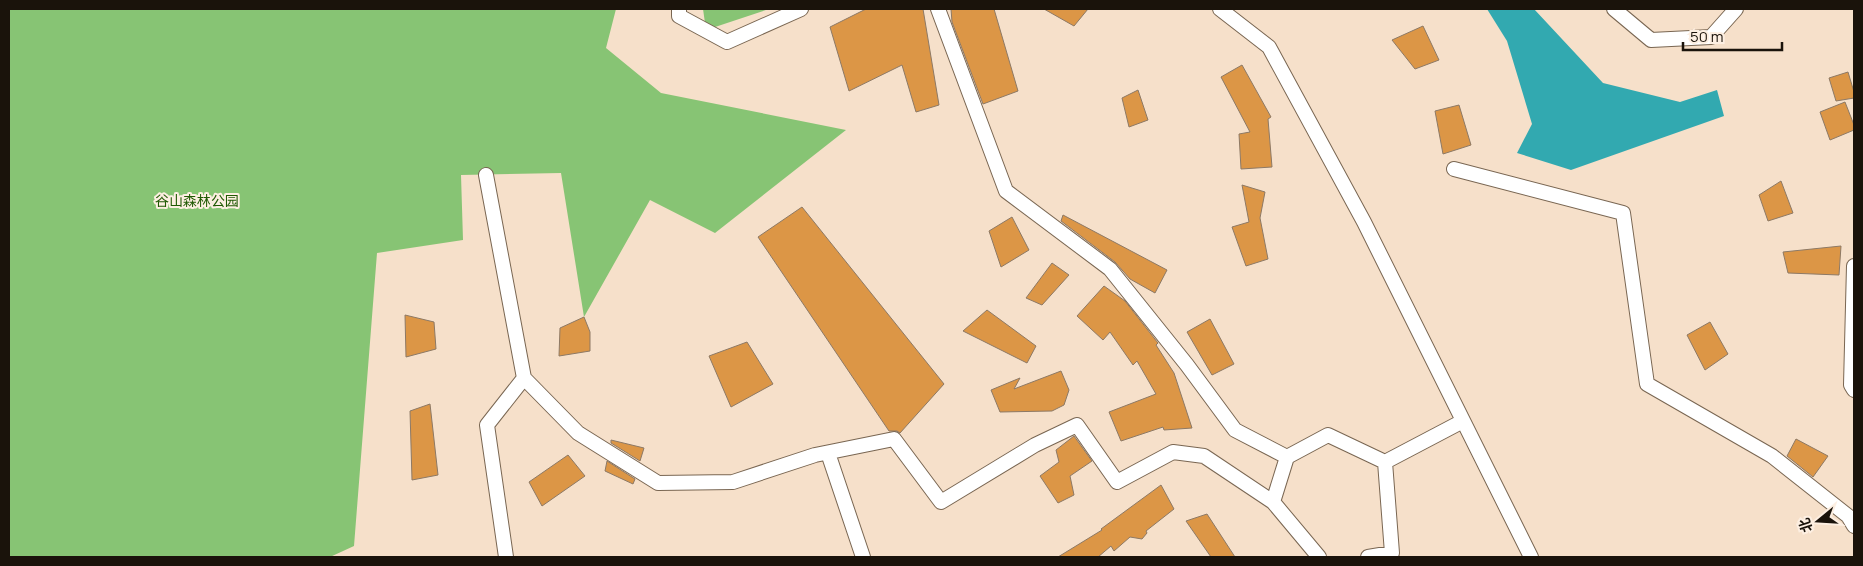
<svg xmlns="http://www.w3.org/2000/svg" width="1863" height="566" viewBox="0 0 1863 566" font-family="Manrope,'Noto Sans SC',sans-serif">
  <rect width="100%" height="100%" fill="#f6e0ca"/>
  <path fill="#87c474" d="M9,9h607l-10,39 55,45 185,37 -131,103 -65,-33 -66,117 -23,-144 -100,2 2,65 -86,13 -23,293 -24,11h-321z
    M703,9h66l-63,21z"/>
  <path fill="#32a9b0" d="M1487,9h47l69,74 77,19 37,-12 7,26 -153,54 -54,-17 15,-29 -25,-83z"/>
  <path fill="#dc9646" stroke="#8d7965" d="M866,9h57l16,96 -23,7 -14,-47 -53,26 -19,-64z
    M951,9h43l24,82 -35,13 -31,-82z
    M1044,9h44l-14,17z
    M1423,26l16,34 -24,9 -23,-29z
    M1242,65l29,52 -3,2 4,48 -31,2 -2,-35 11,-2 -29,-55z
    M1848,72l6,20v6l-18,3 -7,-23z
    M1138,90l10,30 -19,7 -7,-29z
    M1845,102l9,23v5l-24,10 -10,-28z
    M1459,105l12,40 -28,9 -8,-43z
    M1781,181l12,32 -25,8 -9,-26z
    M1242,185l23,7 -5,26 8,41 -22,7 -14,-39 17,-5z
    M802,207l142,177 -44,49 -3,-2h-8l-131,-194z
    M1063,215l104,55 -12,23 -25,-14 -15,-17 -54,-41z
    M1012,217l17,33 -28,17 -12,-36z
    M1841,246l-2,29 -51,-2 -5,-21z
    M1052,263l17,12 -27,30 -16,-7z
    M1104,286l21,15 33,42 -2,2 18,28 18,55 -28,2 -1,-3 -42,14 -12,-29 47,-18 -19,-33 -4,4 -23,-33 -7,8 -26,-24z
    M987,310l49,36 -9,17 -64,-32z
    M405,315l29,7 2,27 -30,8z
    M584,317l6,15v19l-31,5 1,-28z
    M1210,319l24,45 -22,11 -25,-43z
    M1710,322l18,32 -23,16 -18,-35z
    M747,342l26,42 -42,23 -22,-51z
    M1061,371l8,19 -5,15 -12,6 -52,1 -9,-22 29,-12 -6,11z
    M430,404l8,71 -26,5 -2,-69z
    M1074,436l18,25 -22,15 4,19 -16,8 -18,-27 19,-14 -3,-12z
    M1796,439l32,17 -15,21 -26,-21z
    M611,440l33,8 -4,13 -29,-18z
    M568,455l17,21 -43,30 -13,-24z
    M607,461l28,18 -2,5 -28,-13z
    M1161,485l13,24 -28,22 1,2 -5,6 -12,-2 -16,14 -3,-5 -13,11h-40l44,-27 -1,-1z
    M1207,514l28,43h-24l-25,-36z"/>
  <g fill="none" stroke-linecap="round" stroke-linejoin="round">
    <defs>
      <path id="minor" d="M679,9v7l48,26 74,-33
        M938,9l68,182 104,78 77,96 48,65 52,27
        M1220,9l49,38 95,175 167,335
        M1614,9l37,31 60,-3 25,-28
        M1454,169l169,44 24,171 125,72 76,60 6,10
        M486,175l38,203 54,55 80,50 75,-1 82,-27 79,-16 47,63 94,-57 42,-20 40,57 56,-30 31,4 69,46
        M1854,266l-3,119 3,5
        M828,453l35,104
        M1385,462l78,-41
        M506,557l-19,-132 37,-47
        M1319,557l-46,-55 14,-45 41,-22 57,27 7,91 -24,4"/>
    </defs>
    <use href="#minor" stroke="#796652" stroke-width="16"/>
    <use href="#minor" stroke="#fff" stroke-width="14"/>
  </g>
  <g text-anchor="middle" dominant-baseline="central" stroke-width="4" stroke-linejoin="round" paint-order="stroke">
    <g font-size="14" fill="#205a04" stroke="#fdefe2">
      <text x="197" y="200">谷山森林公园</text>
    </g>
  </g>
  <rect width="1863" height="566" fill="none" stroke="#1a130b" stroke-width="20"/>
  <g transform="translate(1818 521) rotate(252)" stroke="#fdefe2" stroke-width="4" paint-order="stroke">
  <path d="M0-4L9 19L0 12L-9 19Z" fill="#1a130b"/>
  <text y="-8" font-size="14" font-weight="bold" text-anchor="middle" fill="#1a130b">北</text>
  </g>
  <path d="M1683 42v8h99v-8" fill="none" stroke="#1a130b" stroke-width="2.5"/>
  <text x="1690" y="42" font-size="15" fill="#1a130b" stroke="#fdefe2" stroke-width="4" paint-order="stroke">50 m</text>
</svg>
